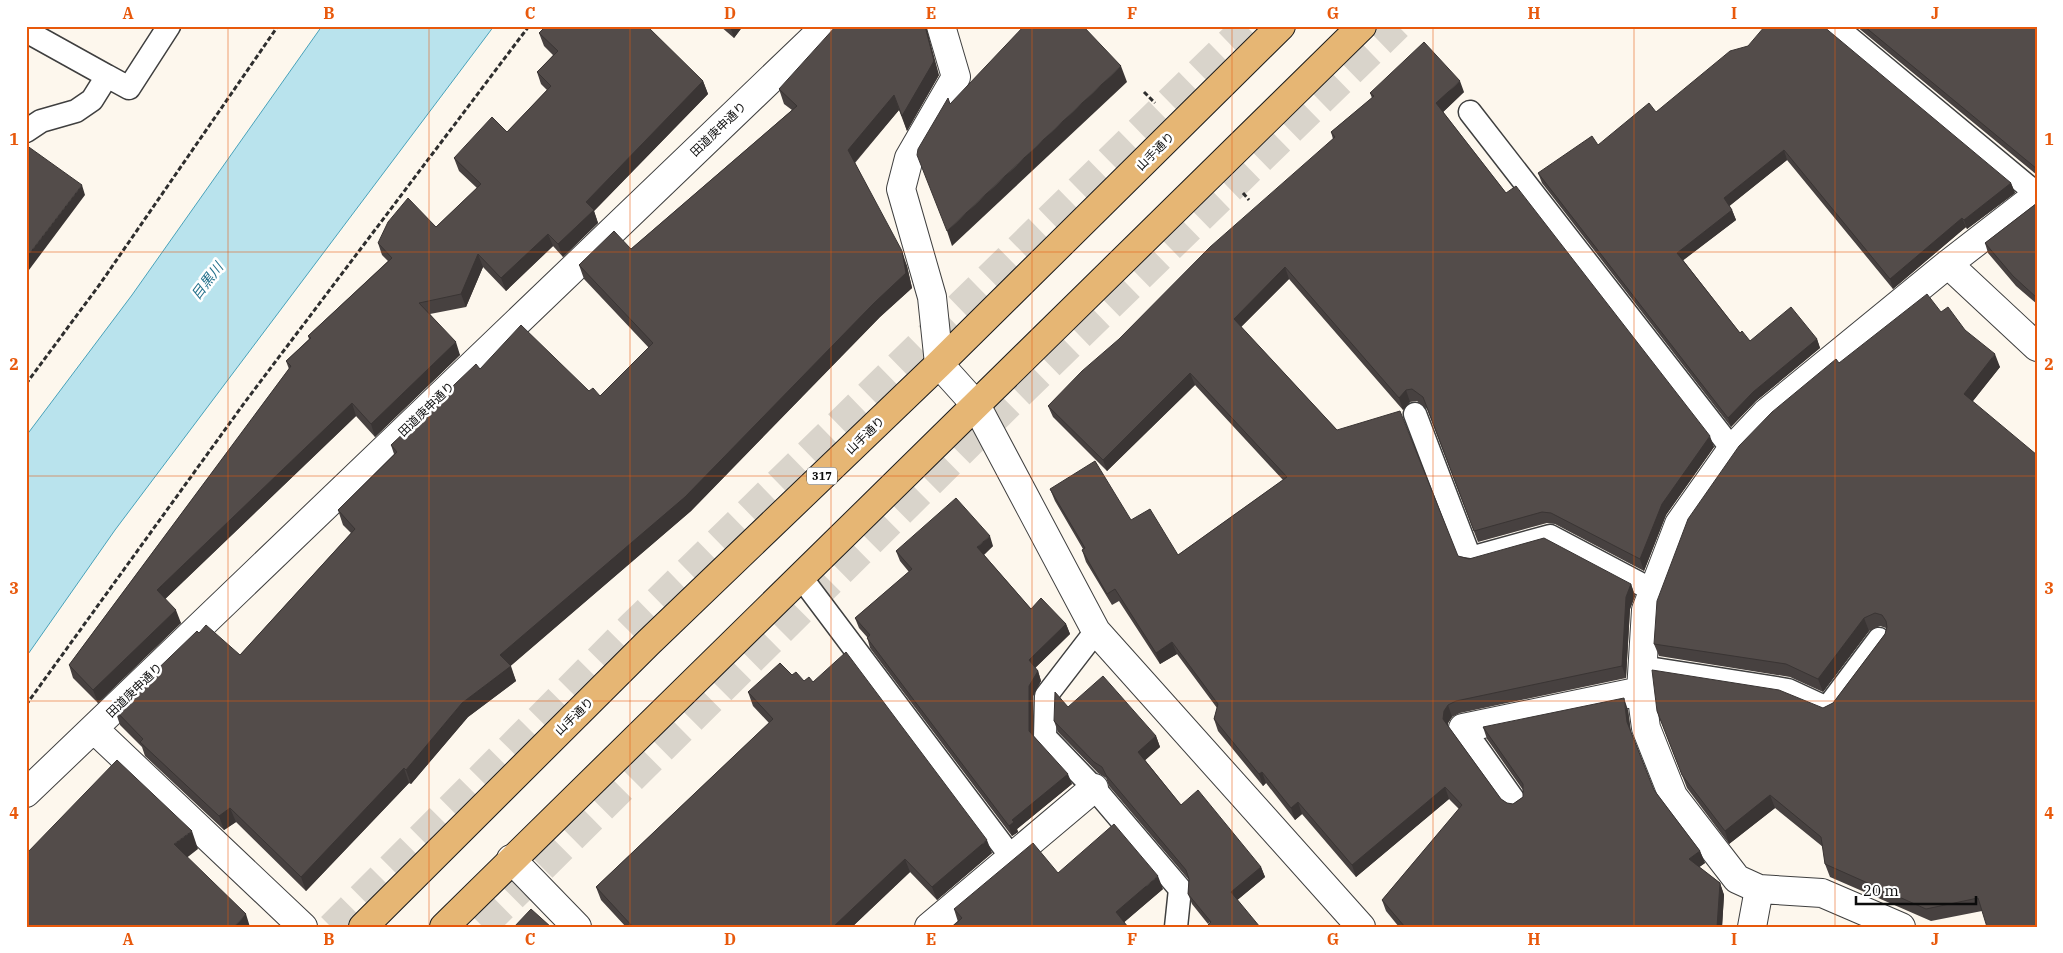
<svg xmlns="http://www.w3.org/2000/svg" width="2063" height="953" viewBox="0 0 2063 953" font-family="'IBM Plex Serif','Noto Sans JP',serif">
  <rect width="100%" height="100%" fill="#fdf7ed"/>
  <path fill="#b9e3ed" stroke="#49a2ba" d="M322,26h172l-379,504 -89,127v-221l106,-141z"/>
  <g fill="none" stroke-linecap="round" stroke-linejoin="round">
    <path stroke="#d9d4cb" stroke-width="28" stroke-dasharray="28 14" stroke-linecap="butt" d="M331,927l298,-299 617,-602
      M483,927l531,-527 384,-374"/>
    <defs>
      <path id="service" d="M1835,26l202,168
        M26,31l81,45
        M1470,112l262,337
        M26,131l15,-10 35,-10 16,-11 15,-24 22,12 40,-62
        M1415,414l55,144 80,-22 104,55
        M800,576l212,282
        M1096,631l-50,65 -1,41 49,51 86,101 -4,38
        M1642,667l146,23 39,18 52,-69
        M1463,728l53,75"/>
      <path id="minor" d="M941,26l15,51 -47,81 -8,31 31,108 7,67 37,41 120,226 265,296
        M1948,264l89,83
        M1463,728l178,-37
        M94,729l209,198
        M26,793l800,-767
        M511,859l66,68
        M929,927l165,-139
        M1752,927l7,-38
        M1901,927l-79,-34 -63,-4 -22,-10 -64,-83 -27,-68 -5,-37 5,-81 33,-86 53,-75 34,-36 182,-149 89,-69"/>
      <path id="primary" d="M363,927l285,-284 291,-279 342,-338
        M444,927l918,-901"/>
    </defs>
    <use href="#service" stroke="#3f3f3f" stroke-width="25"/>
    <use href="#minor" stroke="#3f3f3f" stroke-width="30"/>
    <use href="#primary" stroke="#1d1d1d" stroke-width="30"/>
    <path stroke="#2e2e2e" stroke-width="3" stroke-dasharray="5 2.5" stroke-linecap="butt" d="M1144,92l11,11
      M1243,193l6,7
      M26,384l74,-100 178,-258
      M26,705l219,-303 284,-376"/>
    <use href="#service" stroke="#fff" stroke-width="22"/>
    <use href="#minor" stroke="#fff" stroke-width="28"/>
    <use href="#primary" stroke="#e6b674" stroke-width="28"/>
  </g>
  <path fill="#474140" d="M720,26h23l-9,12z
    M1856,26h181v149z
    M539,33l164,48 5,13 -114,117 4,12 -35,34 -10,-11 -47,45 -23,-24 -17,40 -36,7 30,41 -85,82 -19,-21 -191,183 16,24 -83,80 -25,-25 -4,-13 220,-296 -3,-8 23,-22 -1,-3 80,-75 -6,-6 -4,-12 58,-16 41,-39 -18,-17 -5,-13 53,-26 40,-42 -6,-6 -4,-12 16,-17 -9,-9z
    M1748,46l263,137 4,10 -48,36 -1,-2 -73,62 -106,-129 -58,46 3,4 4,10 -53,40 57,73 10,8 67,-2 3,9 -64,53 -25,26 -189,-244 -4,-10 60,-28 58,-33z
    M939,75l-32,56 -8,-21 -44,53 52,103 5,22 -32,29 -189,194 -181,155 6,15 -48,36 -57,67 -2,-1 -103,108 -70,-69 -12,8 -79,-74 -3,-9 -22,-22 -5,-15 84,-77 41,22 111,-122 -8,-8 -5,-15 56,-56 -3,-9 89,-76 109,22 11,5 49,-48 -65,-69 -5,-14 52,-16 161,-139 -8,-6 -5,-15z
    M1464,92l-21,20 63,81 208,254 -48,68 -22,56 -89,-47 -8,-1 -69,19 -51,-133 -10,-8 -7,1 -7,8 -114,-131 -48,48 96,103 121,126 173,28 4,12 -5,13 -4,69 -166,35 -8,4 -4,6v3l53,73 6,4 6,1 10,-7v-7l-36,-51 -4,-12 145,-17 3,22 23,58 46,61 5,12 -6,4 21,16 4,12 -2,32h-323l-13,-16 -4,-11 77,-91 -10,-10 -93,78 -54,-63 -7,6 -29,-37 -3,3 -45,-55 -4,-12 3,-11 -40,-54 -17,10 -41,-63 -7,4 -26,-43 -4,-12 1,-1 -28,-48 -5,-12 81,31 47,35 105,-75 -88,-95 -88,86 -54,-54 -5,-11 285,-267 -2,-7 41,-34 -2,-5z
    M2037,203v101l-21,-18 -28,-33 -3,-10z
    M1941,312l24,18 35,37 -27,34 9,510 -51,10 -101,-44 -5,-13 -2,-17 -48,-39 -46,36 -42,-56 -30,-77 166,-3 10,-5 52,-69 1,-6 -6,-2 -11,5 -46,61 -33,-15 -131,-21 -5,-12 185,-281z
    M993,546l-9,9 47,54 35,15 4,10 -35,34 3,3 3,10 -8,15v39l39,49 -55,45 1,3 -6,4 -142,-188 -3,-11 -8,-9 -4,-10 54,-46 -9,-11 -4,-10z
    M792,675l12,6 9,1 179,171 -55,47 -27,-28 -58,55h-226l-25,-27 -5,-13 173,-164 -16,-17 -5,-14z
    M1068,707l88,29 4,11 -15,13 36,45 80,62 4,10 -57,47 -16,-20 -4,-10 1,-14 -80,-94 -3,-8 -8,-5 -40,-41 -4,-11z
    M1058,873l105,16 -39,33h-166l-4,-13z"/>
  <path fill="#3a3534" d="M730,26h13l-9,12z
    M925,26h1l13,49 -32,56 -5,-15z
    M1121,66l6,16 -175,164 -5,-15z
    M703,81l5,13 -114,117 4,12 -35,34 -5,-13 28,-42z
    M1460,81l4,11 -24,23 -4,-12z
    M894,95l5,15 -46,54 -5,-14z
    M1784,150l3,10 -60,48 -3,-10z
    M2011,183l4,10 -48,36 -3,-9z
    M82,185l3,10 -59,79v-16z
    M1732,210l4,10 -55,42 -4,-9z
    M1962,218l4,9 -73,62 -3,-10z
    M548,234l5,12 -47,45 -5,-13z
    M902,251l5,15 5,22 -32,29 -189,194 -185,159 -6,-15z
    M478,254l5,13 -17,40 -5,-13z
    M1285,267l4,12 -51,51 -4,-11z
    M1817,339l3,9 -64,53 -25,26 -3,-9 25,-26z
    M456,342l4,13 -85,82 -4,-13z
    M1995,354l5,13 -32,40 -4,-13z
    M1190,373l5,12 -88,86 -4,-11z
    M1406,390l4,12 -7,8 -4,-12z
    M352,403l4,13 -195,187 -4,-13z
    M1710,436l4,11 -48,68 -22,56 -4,-12 22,-55z
    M990,536l3,10 -12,11 -4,-10z
    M1631,584l4,12 -5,13 -4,69 -4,-12 4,-69z
    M176,610l5,13 -83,80 -5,-13z
    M1864,618l5,13 -46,61 -5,-13z
    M1066,624l4,10 -37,36 -4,-10z
    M1172,642l5,12 -17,10 -4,-11z
    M511,666l5,15 -48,36 -57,67 -5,-14 56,-67z
    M1038,671l3,10 -8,15v45l-4,-10v-45z
    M1624,698l4,12 3,24 -4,-12z
    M1448,705l4,12 -4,6v8l-5,-12 1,-8z
    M1156,736l4,11 -18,16 -4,-11z
    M404,768l5,15 -103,108 -5,-14z
    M1262,772l4,11 -3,3 -4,-12z
    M1068,774l4,10 -55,45 1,3 -6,4 -3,-10 3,-6z
    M1445,787l4,12 -93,78 -4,-12z
    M1770,795l5,13 -46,36 -4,-13z
    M1298,802l4,12 -7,6 -4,-12z
    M230,808l6,14 -12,8 -5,-14z
    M192,831l6,18 -18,14 -6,-19z
    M987,840l5,13 -55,47 -5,-13z
    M1700,851l5,12 -11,8 -5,-12z
    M905,859l5,13 -58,55h-19z
    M1261,867l4,10 -30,25 -4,-10z
    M1158,876l5,13 -42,36 -5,-13z
    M1720,883l4,12 -2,32h-5z
    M246,914l4,13h-16z"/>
  <path fill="#534c4a" stroke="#3a3534" d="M546,26h101l56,55 -117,121 8,8 -36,34 -10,-10 -47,44 -23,-24 -17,40 -42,9 37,39 -85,82 -19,-21 -195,187 19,20 -83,80 -24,-25 222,-299 -5,-5 25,-23 -3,-2 84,-78 -14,-15 10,-21 20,-24 28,29 45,-43 -27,-26 38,-41 15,15 44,-46 -14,-14 21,-21 -19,-18z
    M836,26h89l9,35 -32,55 -8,-21 -46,55 54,101 4,22 -32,30 -189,194 -185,158 11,11 -49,37 -56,67 -2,-2 -103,109 -71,-69 -11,8 -79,-74 3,-3 -28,-29 82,-79 2,2 7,-8 34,30 115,-126 -17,-19 59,-58 -6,-7 85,-81 4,5 41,-44 68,66 4,-3 7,8 53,-53 -74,-78 35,-34 17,18 166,-143 -18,-17z
    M1024,26h59l38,40 -174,165 -30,-76 1,-6 30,-51 2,6z
    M1765,26h58l188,157 -47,37 -2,-2 -72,61 -106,-129 -60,48 8,12 -55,43 63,80 2,-2 8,10 41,-34 26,32 -64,53 -25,26 -190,-245 54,-37 6,9 51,-42 7,9 74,-61 18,-5z
    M1864,26h173v143z
    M1424,42l36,39 -24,22 70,90 10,-7 194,250 -48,68 -22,55 -89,-46 -9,-1 -68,19 -51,-134 -11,-8 -6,1 -7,8 -114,-131 -51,52 103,111 63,-19 58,145 11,3 75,-21 87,46 -5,13 -4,69 -166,35 -8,4 -4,6 -1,8 58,80 6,4 6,1 10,-7v-13l-40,-57 141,-29 3,24 27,68 46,61 -11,8 31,24 -3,44h-312l-23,-27 80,-95 -17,-18 -93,78 -54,-63 -7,6 -29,-36 -3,2 -45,-55 4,-15 -46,-62 -16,11 -41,-64 -8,5 -25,-44 3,-2 -35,-59 45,-28 36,59 19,-11 28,46 109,-78 -97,-104 -87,87 -55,-54 34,-35 37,-32 91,-92 125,-110 -4,-5 43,-36 -4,-3z
    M26,145l56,40 -56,73z
    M2037,203v95l-24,-22 -28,-33z
    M1927,294l14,18 7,-5 17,23 30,24 -31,40 73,61v472h-50l-9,-29 -52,11 -101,-45 -4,-27 -51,-42 -45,36 -43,-56 -25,-64 -5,-41 127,20 44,18 10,-5 52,-69 2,-7 -1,-6 -4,-6 -7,-2 -11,5 -46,61 -32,-15 -132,-20 3,-43 31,-82 51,-73 33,-34 64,-53 3,4z
    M956,498l34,38 -13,11 54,62 10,-11 25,26 -37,36 9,11 -9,15v45l39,43 -56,46 2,2 -5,4 -142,-188 3,-3 -15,-17 57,-49 -16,-18z
    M846,652l141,188 -55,47 -27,-28 -72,68h-200l-37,-40 177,-168 -25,-27 32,-29 12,12 4,-3 8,9 5,-4 4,5z
    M1103,676l53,60 -18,16 43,53 17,-15 63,77 -30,25 29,35h-54l5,-5 -23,-28 1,-15 -3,-9 -80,-95 -4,-8 -8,-5 -40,-41 1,-29 13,15z
    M117,760l75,71 -18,13 72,70 -12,13h-208v-73z
    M1114,824l44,52 -42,36 12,15h-176l10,-9 -8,-9 79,-66 25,30z
    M531,909l20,18h-37z"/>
  <path fill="none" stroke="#e8590c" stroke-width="1" stroke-opacity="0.55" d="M228,26v901M429,26v901M630,26v901M831,26v901M1032,26v901M1232,26v901M1433,26v901M1634,26v901M1835,26v901M26,252h2011M26,476h2011M26,701h2011"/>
  <g text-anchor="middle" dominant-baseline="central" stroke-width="5" stroke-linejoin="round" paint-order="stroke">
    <rect fill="#fff" stroke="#555" stroke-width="1" x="807" y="467.5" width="30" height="17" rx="4"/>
    <g font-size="11" font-weight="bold" fill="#0c0c0c">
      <text x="822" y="476">317</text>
    </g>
    <g font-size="12" fill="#0c0c0c" stroke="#fff">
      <text transform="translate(718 129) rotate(-44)">田道庚申通り</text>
      <text transform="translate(1155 151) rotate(-45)">山手通り</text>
      <text transform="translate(426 409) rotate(-44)">田道庚申通り</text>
      <text transform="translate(865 435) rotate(-44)">山手通り</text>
      <text transform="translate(134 690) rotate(-44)">田道庚申通り</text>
      <text transform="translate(574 716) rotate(-44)">山手通り</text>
    </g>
    <g font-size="14" font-style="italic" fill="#26728c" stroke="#fff">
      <text transform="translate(207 281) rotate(-53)">目黒川</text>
    </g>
  </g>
  <rect width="2063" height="953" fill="none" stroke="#ffffff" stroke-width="55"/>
  <path d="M1856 896v8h120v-8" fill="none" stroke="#0c0c0c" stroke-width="2.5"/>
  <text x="1863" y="896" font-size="15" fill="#0c0c0c" stroke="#ffffff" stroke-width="4" paint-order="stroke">20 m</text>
  <rect x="28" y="28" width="2008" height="898" fill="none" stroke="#e8590c" stroke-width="2"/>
  <g font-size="16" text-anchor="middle" font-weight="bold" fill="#e8590c">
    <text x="128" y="19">A</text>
    <text x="329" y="19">B</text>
    <text x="530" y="19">C</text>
    <text x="730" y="19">D</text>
    <text x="931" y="19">E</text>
    <text x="1132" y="19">F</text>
    <text x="1333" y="19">G</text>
    <text x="1534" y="19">H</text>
    <text x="1734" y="19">I</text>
    <text x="1935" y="19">J</text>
    <text x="14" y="145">1</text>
    <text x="2049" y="145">1</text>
    <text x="14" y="370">2</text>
    <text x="2049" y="370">2</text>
    <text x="14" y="594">3</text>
    <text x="2049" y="594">3</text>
    <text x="14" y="819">4</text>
    <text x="2049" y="819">4</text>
    <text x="128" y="945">A</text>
    <text x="329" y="945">B</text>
    <text x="530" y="945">C</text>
    <text x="730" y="945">D</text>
    <text x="931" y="945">E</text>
    <text x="1132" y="945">F</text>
    <text x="1333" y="945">G</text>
    <text x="1534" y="945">H</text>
    <text x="1734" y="945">I</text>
    <text x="1935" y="945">J</text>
  </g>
</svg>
